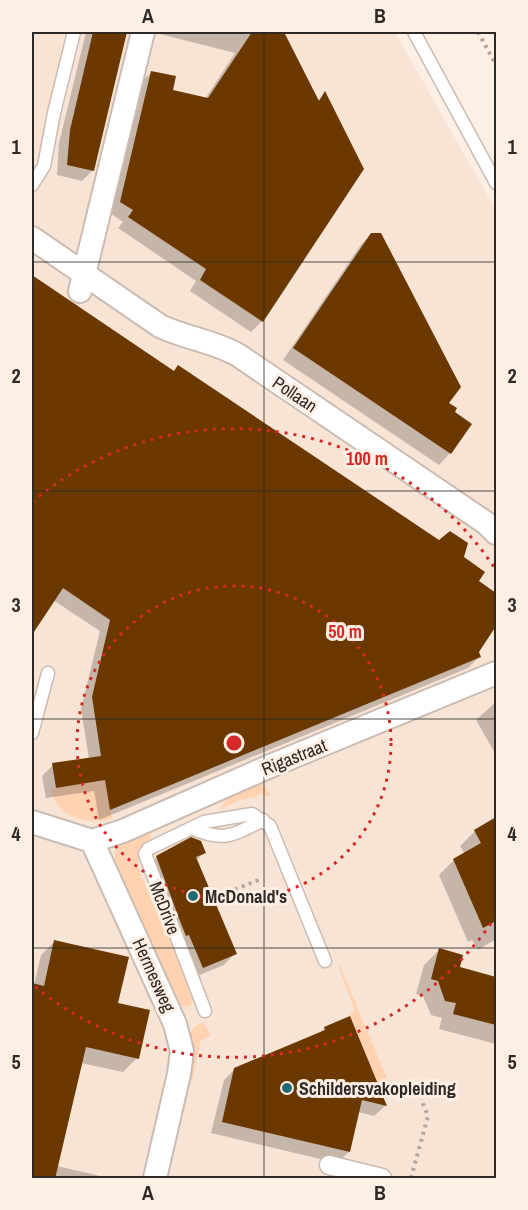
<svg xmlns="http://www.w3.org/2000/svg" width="528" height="1210" viewBox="0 0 528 1210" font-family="'Archivo Narrow',sans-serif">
  <rect width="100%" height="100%" fill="#feefe5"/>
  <path fill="#f8e4d4" d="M32,32h363l101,178v968h-464z"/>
  <path fill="#ffd3b2" d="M105,780l7,39c-25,6 -56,-1 -61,-30z
    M257,782c7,1 10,7 13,13l-2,2 -7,-4 -5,4 -17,3 -19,10 9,-15z
    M144,831l6,3 1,3 -13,15v16l57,131 -6,8 -9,-1 -64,-141c-5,-21 11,-29 28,-34z
    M338,966h2l50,119 -13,-3 -28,-68 6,-3z
    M204,1022l7,14 -10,4 -9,41h-2l2,-19 -2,-28 4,-7z"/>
  <path fill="#0003" d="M86,32h40l-33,138 -11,11 -25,-6 2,-32z
    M152,32h130l35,69 8,-7 -63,227 -11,11 -61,-41 6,-10 -78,-53 5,-6 -13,-9 30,-130 12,-11 19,19 34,8 30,-46z
    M371,234l76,169 3,50 -11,12 -156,-105 77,-114z
    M32,277l141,95 5,-5 284,191 15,24 19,13v29l-19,28 2,5 -11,11 -369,152 -5,-29 -48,7 -4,-22 11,-11 36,-6 -8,-50 19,-78 -47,-31 -21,32z
    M496,702v53l-20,-35z
    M492,821l4,8v110l-18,11 -6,-10 -4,2 -29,-67 15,-15 11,-6 -5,-8 15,-15z
    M204,853l-8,8 39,92 -11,12 -32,13 -46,-109 11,-12z
    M55,941l61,63 21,54 -14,14 -42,-9 -24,103 52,12h-77v-194l2,1 7,-30z
    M439,950l19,19 38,10v65l-57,-15 3,-11 -11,-3 -8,-19 -7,-2 8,-29z
    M349,1018l36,88 -11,10 -16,-4 -9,40 -12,11 -126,-30 13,-53 11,-11 84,-35 6,-6z"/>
  <path fill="#6b3800" d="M93,32h34l-33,139 -27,-6 3,-35z
    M252,32h32l35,69 6,-10 39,78 -101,153 -63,-42 6,-11 -78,-52 5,-7 -13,-8 31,-131 25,5 -3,14 35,8z
    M371,233h10l80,154 -12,16 8,5 -2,4 17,12 -21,30 -158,-106z
    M32,275l142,96 4,-6 261,175 11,-9 18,12 -4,14 21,15 -6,9 17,12v33l-17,26 2,5 -371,153 -5,-30 -49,8 -4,-25 49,-7 -9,-59 18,-77 -47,-32 -31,47z
    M496,817v104l-13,7 -30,-69 28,-16 -7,-13z
    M191,837l10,4 5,12 -10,4 41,97 -34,14 -14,-33 -3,1 -6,-15 -24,-65z
    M54,940l75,17 -11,46 32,7 -11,49 -53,-12 -31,132h-23v-196l12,3z
    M439,948l24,7 -3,12 36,10v48l-43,-11 3,-11 -11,-2 -7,-20 -7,-2z
    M350,1016l37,90 -25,-6 -12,52 -128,-30 12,-54 91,-38 -1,-3z"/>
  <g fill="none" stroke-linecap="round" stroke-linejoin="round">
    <defs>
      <path id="service" d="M414,32l82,151
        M32,185l12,-19 10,-53 20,-81
        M32,733l16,-60
        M191,828c33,14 41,8 72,-8
        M205,1011l-60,-157 3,-5 56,-27 48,-8 18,12 55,135"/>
      <path id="pedestrian" d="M329,1165l53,13"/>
      <path id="minor" d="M32,238l128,88c25,12 53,15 78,29l248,168 10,10
        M80,291l63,-259
        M32,822l60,19 83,183 7,27 -3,23 -24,104
        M92,841l31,-10 145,-64 228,-94"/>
    </defs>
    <use href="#service" stroke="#cabcb2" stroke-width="15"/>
    <use href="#pedestrian" stroke="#cabcb2" stroke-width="21"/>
    <use href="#minor" stroke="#cabcb2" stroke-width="26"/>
    <path stroke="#b2a79f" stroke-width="4" stroke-dasharray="3 4.5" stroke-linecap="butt" d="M478,32l18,33
      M214,898l47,-19
      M411,1178l17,-62 -7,-17"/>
    <use href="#service" stroke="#fff" stroke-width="12"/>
    <use href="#pedestrian" stroke="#fff" stroke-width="18"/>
    <use href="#minor" stroke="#fff" stroke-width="22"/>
  </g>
  <path fill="none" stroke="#2e2925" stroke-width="1.5" stroke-opacity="0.55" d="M264,32v1146M32,262h464M32,491h464M32,719h464M32,948h464"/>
  <g fill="none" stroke="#d62828" stroke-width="3" stroke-dasharray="3 6">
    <circle cx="234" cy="743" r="157"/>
    <path d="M496 916A314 314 0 0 1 32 984M32 502A314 314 0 0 1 496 570"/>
  </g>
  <g fill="#206a75" stroke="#feefe5" stroke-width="2">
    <circle cx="193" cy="896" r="6"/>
    <circle cx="287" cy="1088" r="6"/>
  </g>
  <g text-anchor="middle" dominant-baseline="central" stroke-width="6" stroke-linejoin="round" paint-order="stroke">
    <g font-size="18" fill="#2e2925" stroke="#feefe5">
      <text transform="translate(295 394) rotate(34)">Pollaan</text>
      <text transform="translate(294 757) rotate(-22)">Rigastraat</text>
      <text transform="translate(165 908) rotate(69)">McDrive</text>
      <text transform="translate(154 975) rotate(66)">Hermesweg</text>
    </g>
    <g font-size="18" font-weight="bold" fill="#2e2925" stroke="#feefe5" text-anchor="start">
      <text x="205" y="896">McDonald's</text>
      <text x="299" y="1088">Schildersvakopleiding</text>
    </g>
  </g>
  <circle cx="234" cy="743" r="9" fill="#d62828" stroke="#feefe5" stroke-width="3"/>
  <g font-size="18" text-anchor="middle" font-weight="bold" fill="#d62828" stroke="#feefe5" stroke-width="6" stroke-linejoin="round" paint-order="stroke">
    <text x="367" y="465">100 m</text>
    <text x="345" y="638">50 m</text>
  </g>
  <rect width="528" height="1210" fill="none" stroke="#feefe5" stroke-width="66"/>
  <rect x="33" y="33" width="462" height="1144" fill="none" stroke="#2e2925" stroke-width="2"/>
  <g font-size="20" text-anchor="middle" font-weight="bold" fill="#2e2925">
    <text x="148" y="23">A</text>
    <text x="380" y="23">B</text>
    <text x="16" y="154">1</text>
    <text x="512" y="154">1</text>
    <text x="16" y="383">2</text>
    <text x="512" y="383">2</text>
    <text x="16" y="612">3</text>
    <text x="512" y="612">3</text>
    <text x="16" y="841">4</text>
    <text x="512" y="841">4</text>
    <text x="16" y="1069">5</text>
    <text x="512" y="1069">5</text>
    <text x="148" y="1200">A</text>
    <text x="380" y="1200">B</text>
  </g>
</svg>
